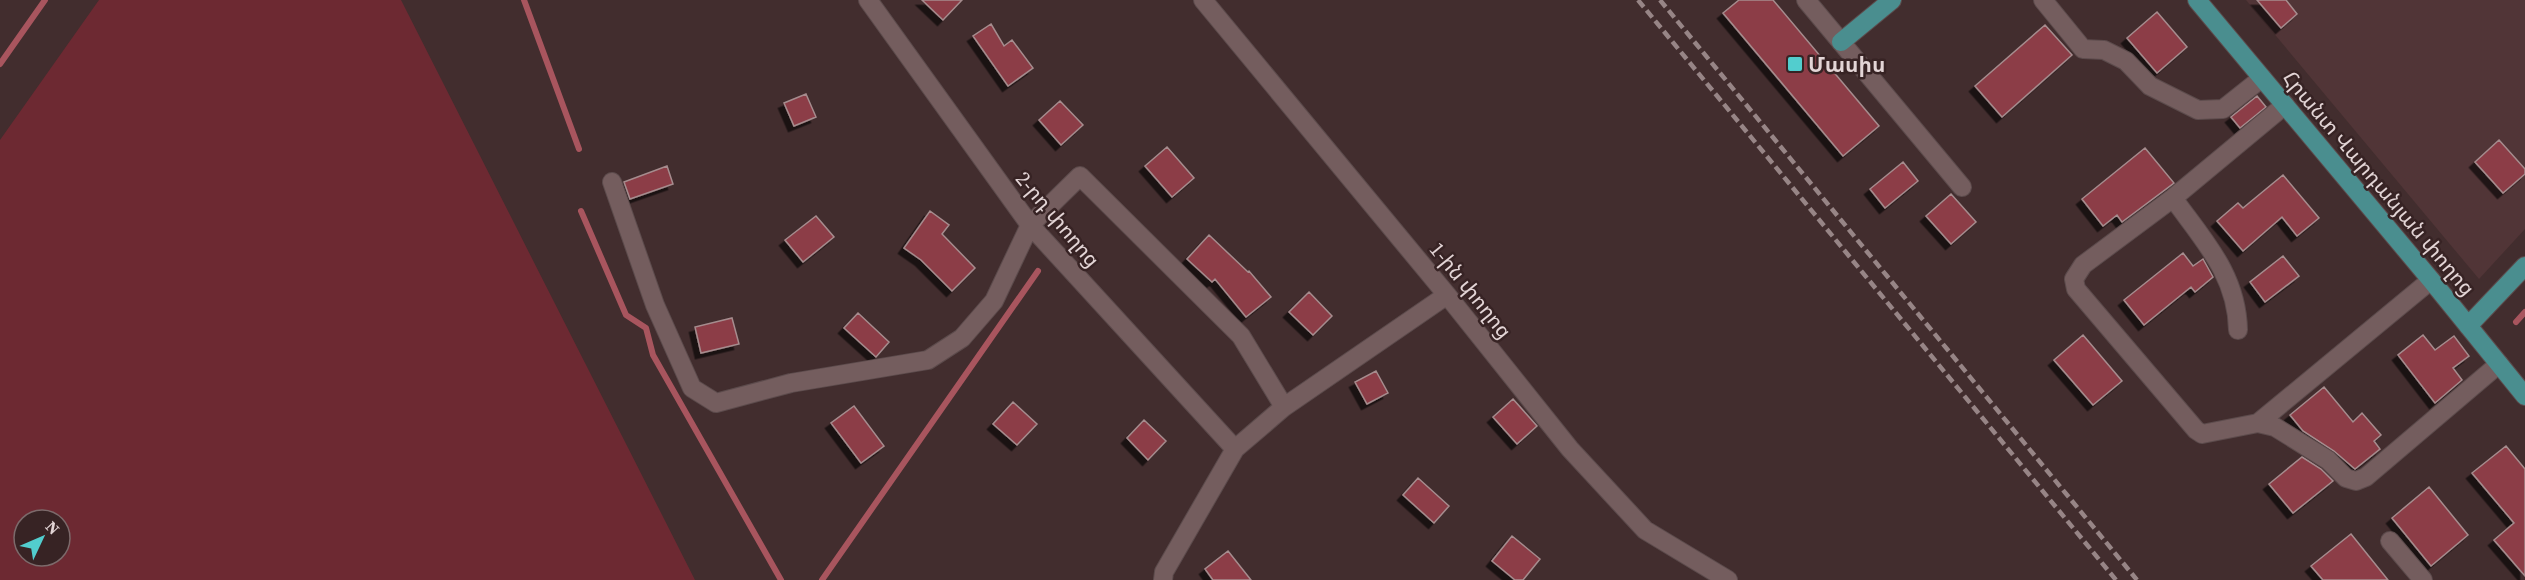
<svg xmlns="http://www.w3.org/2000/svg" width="2525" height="580" viewBox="0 0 2525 580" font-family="'Source Serif 4','Noto Sans Armenian',serif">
  <defs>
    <filter id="shadow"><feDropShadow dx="-5.5" dy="5.5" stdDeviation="0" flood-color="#0009"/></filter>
  </defs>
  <rect width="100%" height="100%" fill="#422d2e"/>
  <path fill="#513537" d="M2246,0h279v229l-46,50z"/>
  <path fill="#6d2932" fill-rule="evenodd" d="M99,0h302l294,580h-695v-440zM24,520h36v36h-36z"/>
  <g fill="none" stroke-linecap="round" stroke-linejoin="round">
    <path stroke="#a8555e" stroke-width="6" d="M524,0l55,149
      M0,64l45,-64
      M581,211l45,104 20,13 7,27 128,225
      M2516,322l9,-10
      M822,580l216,-309"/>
  </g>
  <path fill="#8c3c46" stroke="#a68c8e" stroke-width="1.5" filter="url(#shadow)" d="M922,0h40l-19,20z
    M1739,0h34l106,126 -36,30 -120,-143z
    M2257,0h29l11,14 -16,14z
    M2157,12l30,35 -30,26 -30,-35z
    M991,24l13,22 8,-6 21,28 -25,18 -35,-50z
    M2045,25l27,30 -70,62 -27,-31z
    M806,94l10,23 -22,9 -10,-23z
    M2257,96l9,11 -26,21 -9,-11z
    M1060,101l23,24 -22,20 -22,-25z
    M2499,140l26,29v5l-22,19 -28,-31z
    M1167,147l27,31 -22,19 -27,-31z
    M2145,148l29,35 -52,39 -5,-7 -14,11 -21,-27z
    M1903,162l15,19 -33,27 -15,-19z
    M667,166l6,18 -43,15 -6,-17z
    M2283,175l36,43 -22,18 -15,-19 -39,34 -26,-30 21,-18 5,5z
    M1951,194l25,28 -25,22 -25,-28z
    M930,211l19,14 -7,9 33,34 -23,23 -31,-31 -17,-12z
    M816,216l18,21 -31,25 -18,-22z
    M1209,235l39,37 1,-1 22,26 -25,20 -31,-38 -3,3 -25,-23z
    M2183,253l10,13 10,-7 10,18 -18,15 -4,-5 -47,38 -20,-25z
    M2283,256l16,20 -34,26 -15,-20z
    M1309,292l23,24 -19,19 -24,-23z
    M858,313l31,29 -13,15 -32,-29z
    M732,318l7,26 -38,9 -6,-26z
    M2083,335l39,46 -29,24 -39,-45z
    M2423,335l12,15 19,-14 15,20 -16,12 9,12 -27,23 -37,-48z
    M1376,371l12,22 -21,11 -12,-22z
    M2324,387l29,35 9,-9 19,22 -7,6 6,8 -25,20 -21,-18 -31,-20 -13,-16z
    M1513,399l24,27 -20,18 -24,-27z
    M1013,402l24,22 -20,21 -24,-21z
    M854,406l30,40 -23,17 -30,-40z
    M1144,420l22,21 -18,19 -21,-22z
    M2506,446l19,23v107l-31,-36 20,-17 -42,-50z
    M2302,457l19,12 12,12 -40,32 -24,-29z
    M1418,478l31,28 -15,17 -31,-28z
    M2429,487l39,48 -37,31 -39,-48z
    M2351,534l37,46h-65l-12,-14z
    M1512,536l28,23 -17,21h-8l-23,-19z
    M1228,551l23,29h-38l-8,-11z"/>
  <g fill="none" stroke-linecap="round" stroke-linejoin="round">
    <defs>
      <path id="minor" d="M868,0l162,225 205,224
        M1203,0l244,295 123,154 75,81 83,50
        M1806,0l156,187
        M2043,0l40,49 21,1 22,11 24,25 48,24 25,-1 39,-31
        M2285,105l-112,93 -90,67 -9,14 2,10 120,141 6,4 56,-11 17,4 53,33 18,18 10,3 10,-4 133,-113
        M612,182l43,123 37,83 24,15 75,-20 137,-23 34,-22 32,-37 36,-76 50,-49 161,160 43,71
        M2173,198c31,43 64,77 65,132
        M2258,423l173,-143
        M2390,541l33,39
        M1163,580l1,-8 71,-123 49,-42 163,-112"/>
      <path id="major" d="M2197,0l234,280 94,116
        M1841,42l51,-42
        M2468,326l57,-60"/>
    </defs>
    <use href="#minor" stroke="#5c4b4c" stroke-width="20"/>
    <use href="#major" stroke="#5c4b4c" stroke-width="20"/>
    <use href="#minor" stroke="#745d5e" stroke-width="18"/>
    <use href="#major" stroke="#4a8e8f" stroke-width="18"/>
    <path stroke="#978586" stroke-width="4.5" stroke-dasharray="9 4.5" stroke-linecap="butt" d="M1638,0l478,580
      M1660,0l477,580"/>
  </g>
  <rect fill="#52cdce" stroke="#372324" stroke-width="2" x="1787" y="56" width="16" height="16" rx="3"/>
  <g text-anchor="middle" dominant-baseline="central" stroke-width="5" stroke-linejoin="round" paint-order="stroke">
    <g font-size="21" font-weight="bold" fill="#e3d5d6" stroke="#372324" text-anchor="start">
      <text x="1808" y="64">Մասիս</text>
    </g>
    <g font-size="21" fill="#e3d5d6" stroke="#372324">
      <text transform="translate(2379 183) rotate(50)">Հրանտ Վարդանյան փողոց</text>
      <text transform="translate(1058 219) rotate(50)">2-րդ փողոց</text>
      <text transform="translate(1471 290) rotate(51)">1-ին փողոց</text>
    </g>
  </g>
  <g transform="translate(42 538) rotate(46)"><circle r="28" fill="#372324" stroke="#7c6a6b" stroke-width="1.5"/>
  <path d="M0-4.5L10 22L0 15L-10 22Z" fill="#52cdce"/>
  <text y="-9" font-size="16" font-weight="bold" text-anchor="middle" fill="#e3d5d6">N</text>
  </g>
</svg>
